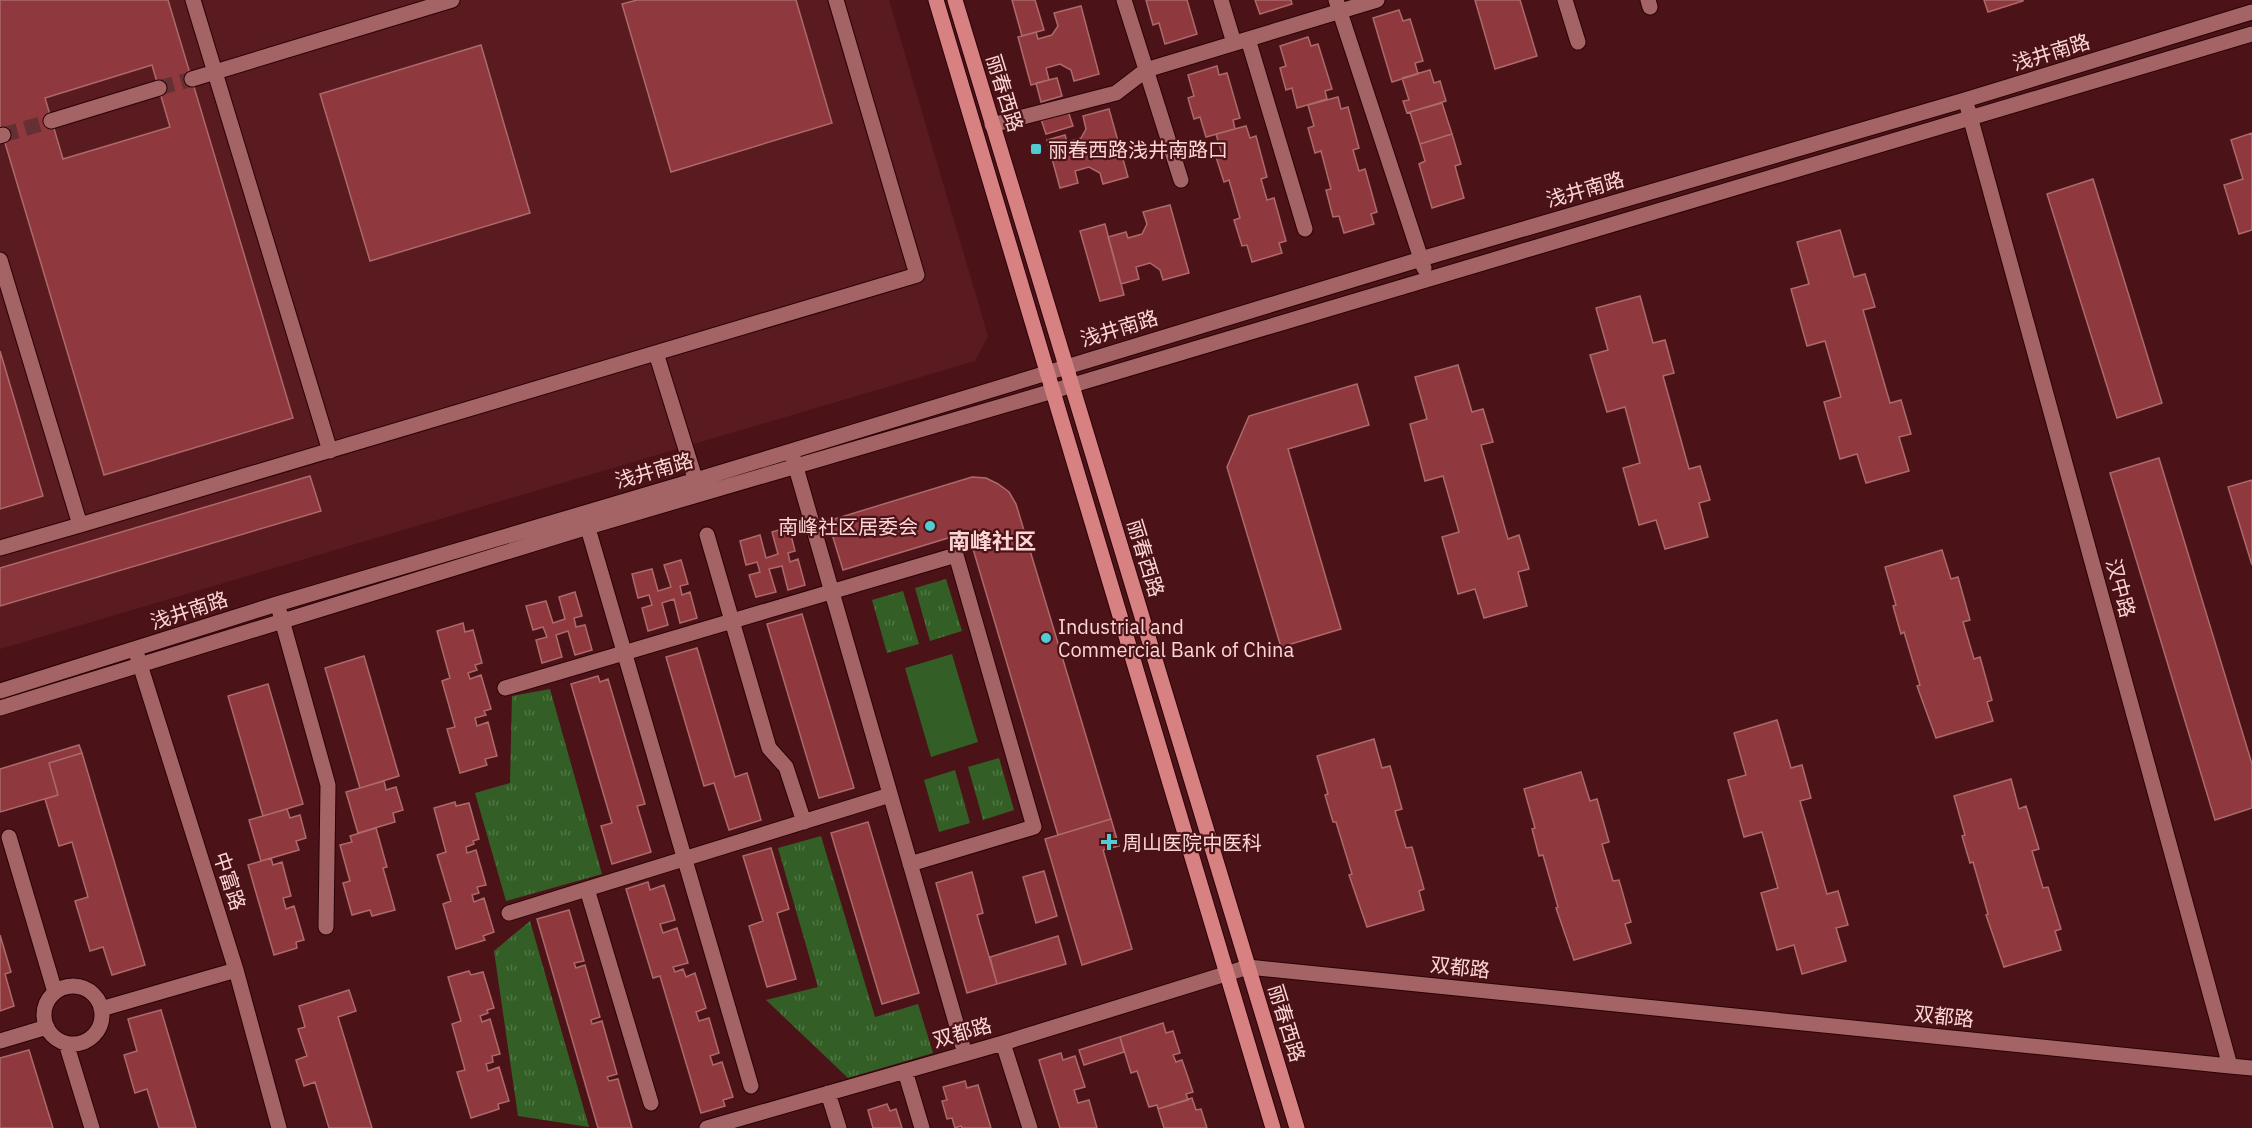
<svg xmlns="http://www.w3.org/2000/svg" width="2252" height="1128" viewBox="0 0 2252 1128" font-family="'IBM Plex Sans','Noto Sans SC',sans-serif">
  <defs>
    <pattern id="grass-tufts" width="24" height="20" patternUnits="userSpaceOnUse" patternTransform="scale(1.5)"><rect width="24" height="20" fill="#335f26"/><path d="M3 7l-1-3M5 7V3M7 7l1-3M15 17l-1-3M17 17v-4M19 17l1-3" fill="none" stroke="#517545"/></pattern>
  </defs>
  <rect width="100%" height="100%" fill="#4b1318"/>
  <path fill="#591a20" d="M0,0h889l99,336 -13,25 -975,288z"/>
  <path fill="url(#grass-tufts)" d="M946,579l16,52 -32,10 -15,-53z
    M903,591l16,53 -32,9 -15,-53z
    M550,689l52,185 -96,27 -31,-108 35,-10 2,-87z
    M999,758l15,52 -31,10 -15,-53z
    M955,770l15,53 -31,9 -15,-52z
    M821,836l54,181 43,-13 15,49 -85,25 -82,-78 52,-13 -40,-139z
    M530,921l59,206 -71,-11 -24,-165z"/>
  <path fill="#335f26" d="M952,654l26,88 -47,15 -26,-89z"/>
  <path fill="#8f383d" stroke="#ac6a6b" stroke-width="1.5" fill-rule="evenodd" d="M0,0h168l125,418 -189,57 -104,-349zM152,65l18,62 -107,32 -18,-61z
    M637,0h159l36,123 -161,49 -49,-168z
    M1012,0h23l9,30 -22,6z
    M1146,0h41l10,34 -32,10 -6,-21 -6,2z
    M1255,0h36l1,4 -32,10z
    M1475,0h45l17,56 -42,13z
    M1984,0h39v1l-35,11z
    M1081,6l18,68 -25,7 -3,-11 -11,-6 -14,4 3,12 -18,5 -13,-48 18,-5 2,7 14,-4 6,-9 -4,-13z
    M1399,10l4,11 7,-2 13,42 -8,2 3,11 -26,8 -19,-64z
    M1308,37l3,9 7,-2 14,45 -7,2 2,8 -30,9 -5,-20 -6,2 -6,-22 6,-2 -6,-20z
    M481,45l49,168 -160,48 -50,-167z
    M1217,66l2,9 8,-2 13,45 -7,2 2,9 -29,8 -6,-20 -6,2 -6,-21 6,-2 -6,-21z
    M1430,70l4,13 6,-2 6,20 -39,12 -4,-12 6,-1 -7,-22z
    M1057,78l5,18 -21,6 -5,-19z
    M1338,97l3,12 7,-2 11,41 -6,2 6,21 6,-2 12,43 -6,2 3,10 -30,9 -5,-17 -6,1 -7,-27 5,-1 -10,-38 -6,2 -7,-25 6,-2 -6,-21z
    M1442,103l10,31 -32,10 -10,-32z
    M1109,109l19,68 -25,7 -3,-11 -11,-6 -14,4 3,12 -18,5 -13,-48 18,-5 2,7 14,-4 5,-9 -3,-13z
    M1068,111l5,15 -27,8 -5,-15z
    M1246,126l4,12 6,-2 11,41 -6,2 6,21 7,-2 12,43 -7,2 3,10 -30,9 -5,-17 -5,1 -8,-26 6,-2 -11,-38 -5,2 -8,-25 6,-2 -6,-21z
    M2252,133v97l-13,4 -15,-49 19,-6 -12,-39z
    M1452,134l9,30 -6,2 9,32 -32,10 -13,-44 6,-3 -5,-17z
    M2093,179l69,224 -45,15 -70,-224z
    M1170,205l19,68 -26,7 -3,-10 -10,-7 -14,4 3,12 -18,5 -13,-47 18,-5 2,6 14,-4 5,-10 -4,-12z
    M1105,224l19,71 -24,6 -20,-70z
    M1840,230l14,47 11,-3 10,33 -12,3 27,93 11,-3 10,34 -12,3 10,34 -43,12 -9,-29 -17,5 -16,-57 17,-5 -16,-56 -18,5 -16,-57 18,-5 -12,-42z
    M1640,296l13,47 12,-3 9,33 -11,3 26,93 11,-3 10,34 -11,3 9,34 -43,12 -9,-29 -17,5 -16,-57 17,-5 -15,-56 -18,5 -17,-57 18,-5 -12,-42z
    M0,351l43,145 -43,13z
    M1458,365l14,47 11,-3 10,33 -12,3 27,94 11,-4 10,34 -11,3 9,34 -43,12 -9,-29 -17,5 -16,-57 17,-5 -16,-56 -18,5 -15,-57 17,-5 -12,-42z
    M1357,384l12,41 -81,24 53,180 -60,18 -54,-180 22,-51z
    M2159,458l93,306v44l-37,12 -105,-347z
    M310,476l11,35 -321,95v-38z
    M972,477l14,1 12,6 11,8 7,12 95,315 -53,16 -90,-303 -125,38 -15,-49z
    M2252,480v85l-24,-78z
    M789,527l6,24 -7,2 2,9 8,-3 7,26 -17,5 -6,-24 -13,3 7,23 -20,5 -7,-22 11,-3 -3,-10 -11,3 -6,-24 20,-6 6,23 12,-4 -6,-22z
    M1942,550l9,29 7,-2 12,43 -7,2 11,37 6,-2 12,43 -5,2 6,19 -57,17 -19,-52 3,-1 -16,-53 -3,2 -8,-28 3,-1 -11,-38z
    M681,560l7,24 -8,2 2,9 8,-3 7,26 -17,5 -6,-24 -12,4 6,22 -20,6 -6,-23 10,-3 -3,-10 -11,3 -6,-24 20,-5 6,22 13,-4 -7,-22z
    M575,592l7,24 -8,2 2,9 9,-2 7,25 -17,5 -7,-24 -12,4 6,22 -20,6 -6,-23 11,-3 -4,-10 -10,3 -7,-24 20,-5 7,22 12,-4 -6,-22z
    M802,614l52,174 -35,10 -52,-174z
    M463,623l2,9 8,-2 9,33 -7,2 2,5 -9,3 2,6 11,-4 10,34 -7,2 2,4 -11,3 2,8 11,-4 9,34 -12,3 2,6 -27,8 -13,-44 8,-2 -13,-46 8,-3 -13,-47z
    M697,648l38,129 12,-4 14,47 -32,10 -15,-47 -10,3 -38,-129z
    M364,656l35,120 -39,12 -35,-120z
    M598,676l2,6 8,-3 37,125 -8,2 14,46 -39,12 -11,-38 11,-3 -41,-139z
    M268,684l35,120 -40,12 -35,-120z
    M1777,720l14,48 11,-3 9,33 -11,3 27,93 11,-3 10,34 -12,3 10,33 -44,13 -8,-29 -17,5 -16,-57 17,-5 -16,-56 -18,5 -16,-57 18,-5 -12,-42z
    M1374,739l8,29 8,-2 12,43 -7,2 11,37 6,-1 12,42 -5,2 5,19 -57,17 -18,-52 3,-1 -16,-52h-3l-8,-27 3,-1 -11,-38z
    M79,745l3,8 -33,10 9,32 -58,17v-43z
    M82,753l63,212 -33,10 -9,-28 -13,4 -15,-50 13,-4 -16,-55 -13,4 -14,-47 13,-4 -9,-32z
    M1581,772l9,29 7,-2 12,43 -7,2 11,37 6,-1 12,42 -6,2 6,19 -57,17 -18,-52 2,-1 -15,-52 -4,1 -7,-27 3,-1 -11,-39z
    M2011,779l8,30 7,-3 13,43 -7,2 11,37 5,-1 13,42 -6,2 6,19 -57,17 -18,-52 2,-1 -15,-52 -3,1 -8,-27 3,-1 -11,-39z
    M384,781l2,9 10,-3 7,23 -10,3 2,9 -37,11 -12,-41z
    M455,802l1,4 13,-3 10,36 -6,2 1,3 -8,3 1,6 9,-3 10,35 -9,2 2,6 -7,2 2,7 10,-4 10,34 -11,4 2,4 -29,9 -13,-45 8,-3 -14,-46 9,-3 -12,-44z
    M287,809l3,9 10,-3 6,23 -10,3 3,9 -38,11 -12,-41z
    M1111,819l8,27 -16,4 29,99 -50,16 -37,-126z
    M868,822l51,171 -37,11 -51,-171z
    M376,828l11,39 -4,1 12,42 -23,6 -2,-6 -18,5 -9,-32 7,-2 -10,-36 12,-3 -2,-6z
    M771,848l18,61 -12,4 19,66 -29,8 -18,-61 14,-5 -20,-65z
    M271,858l2,7 9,-3 9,34 -8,2 3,11 8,-3 10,34 -8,2 1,6 -23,7 -26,-90z
    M1044,871l13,45 -21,7 -13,-46z
    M972,872l11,41 -6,2 20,69 -30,9 -31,-110z
    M648,882l2,8 14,-5 11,35 -15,4 3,9 14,-5 11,35 -15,4 2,5 8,-3 3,8 9,-4 11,35 -10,4 3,9 10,-3 10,35 -9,3 3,9 9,-3 11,35 -10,3 2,6 -24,7 -41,-137 -7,2 -27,-89z
    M569,910l15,51 -10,2 2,5 9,-3 15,52 -9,3 1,4 10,-3 15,53 -10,3 2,4 9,-2 14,49h-34l-61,-209z
    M0,935l11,37 -6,2 9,32 -14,5z
    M1058,936l8,28 -69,20 -7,-27z
    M469,971l2,4 12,-3 11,36 -7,2 1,3 -8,3 2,6 8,-3 10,35 -8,2 1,6 -7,2 2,7 11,-4 10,34 -11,3 1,5 -28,9 -14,-46 8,-2 -13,-46 9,-3 -13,-44z
    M349,990l7,21 -18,6 34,111h-43l-14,-46 -11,4 -8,-26 11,-4 -9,-27 7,-2 -6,-21z
    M161,1010l35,118h-37l-12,-39 -12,4 -11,-38 13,-4 -9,-32z
    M1163,1023l3,10 7,-2 7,22 -7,2 3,7 6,-2 11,32 -7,2 2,6 -30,9 -1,-4 -8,2 -12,-36 -6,2 -11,-36z
    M1120,1037l4,15 -40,13 -5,-15z
    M29,1050l24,78h-53v-70z
    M1061,1053l2,7 12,-4 10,31 -11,3 4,13 11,-3 8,28h-37l-21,-68z
    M965,1081l2,7 11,-3 13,43h-29l-1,-2 -6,2 -3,-10 -5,1 -5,-18 5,-1 -4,-13z
    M1192,1098l4,12 5,-1 6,19h-43l-6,-19z
    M887,1104l3,7 6,-2 6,19h-29l-5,-18z"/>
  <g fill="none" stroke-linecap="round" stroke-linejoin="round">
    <path stroke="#653034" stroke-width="15" stroke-dasharray="15 8" stroke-linecap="butt" d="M159,88l33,-9
      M3,135l48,-14"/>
    <defs>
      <path id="minor" d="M193,0l137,451
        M1124,0l57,180
        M1221,0l13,43
        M1336,0l88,268
        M1565,0l13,42
        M1648,0l2,7
        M1248,39l57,190
        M192,79l260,-79
        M1968,109l262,957 22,2
        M51,121l108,-33
        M992,125l124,-32 30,-23 231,-70
        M0,136l3,-1
        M0,260l80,265 -80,23
        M656,353l42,135
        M793,457l172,597
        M585,518l166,568
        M80,525l837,-250 -81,-275
        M707,535l62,213 17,19 18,55
        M280,613l48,172 -2,142
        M137,655l99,315 43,158
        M505,688l451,-133 78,272 -124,37
        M0,691l277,-87 419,-124 725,-221 544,-159 287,-88
        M0,708l588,-181 465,-136 1199,-357
        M9,837l46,155
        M587,889l64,214
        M509,913l381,-118
        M44 1015a29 29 0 1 1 58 0a29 29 0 1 1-58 0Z
        M101,1009l135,-39
        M0,1041l47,-14
        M66,1043l26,85
        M1003,1043l27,85
        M905,1071l17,57
        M828,1093l11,35
        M707,1128l296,-85 245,-76 982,99"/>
      <path id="major" d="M936,0l337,1128
        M955,0l342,1128"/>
    </defs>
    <use href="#minor" stroke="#2a0206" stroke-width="17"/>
    <use href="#major" stroke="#2a0206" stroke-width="17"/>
    <use href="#minor" stroke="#a46364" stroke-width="15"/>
    <use href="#major" stroke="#d88182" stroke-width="15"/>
  </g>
  <g fill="#51ccd2" stroke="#4b1318" stroke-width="2">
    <rect x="1030" y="143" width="12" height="12" rx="3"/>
    <circle cx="930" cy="526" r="6"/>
    <circle cx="1046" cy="638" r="6"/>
    <path d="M1106 833h6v6h6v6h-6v6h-6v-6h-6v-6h6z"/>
  </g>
  <g text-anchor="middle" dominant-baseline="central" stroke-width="4.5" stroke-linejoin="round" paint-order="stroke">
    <g font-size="20" fill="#fbd6d5" stroke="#4b1318">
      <text transform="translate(2051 52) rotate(-17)">浅井南路</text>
      <text transform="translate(1005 93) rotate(73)">丽春西路</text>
      <text transform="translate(1585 189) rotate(-16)">浅井南路</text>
      <text transform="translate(1119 328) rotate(-17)">浅井南路</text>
      <text transform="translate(654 470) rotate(-16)">浅井南路</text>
      <text transform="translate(1146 558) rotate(73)">丽春西路</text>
      <text transform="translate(2121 588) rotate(75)">汉中路</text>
      <text transform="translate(189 610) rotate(-18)">浅井南路</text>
      <text transform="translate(230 881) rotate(72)">中富路</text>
      <text transform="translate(1460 967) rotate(6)">双都路</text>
      <text transform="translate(1944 1016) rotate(6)">双都路</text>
      <text transform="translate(1287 1023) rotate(73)">丽春西路</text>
      <text transform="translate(962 1032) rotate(-16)">双都路</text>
    </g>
    <g font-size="20" fill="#fbd6d5" stroke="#4b1318" text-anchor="start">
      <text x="1048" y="149">丽春西路浅井南路口</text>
      <text x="918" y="526" text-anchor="end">南峰社区居委会</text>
      <text x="1058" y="626">Industrial and<tspan x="1058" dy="23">Commercial Bank of China</tspan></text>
      <text x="1122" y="842">周山医院中医科</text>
    </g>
    <g font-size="22" font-weight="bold" fill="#fbd6d5" stroke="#4b1318">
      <text x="992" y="540">南峰社区</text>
    </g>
  </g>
</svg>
